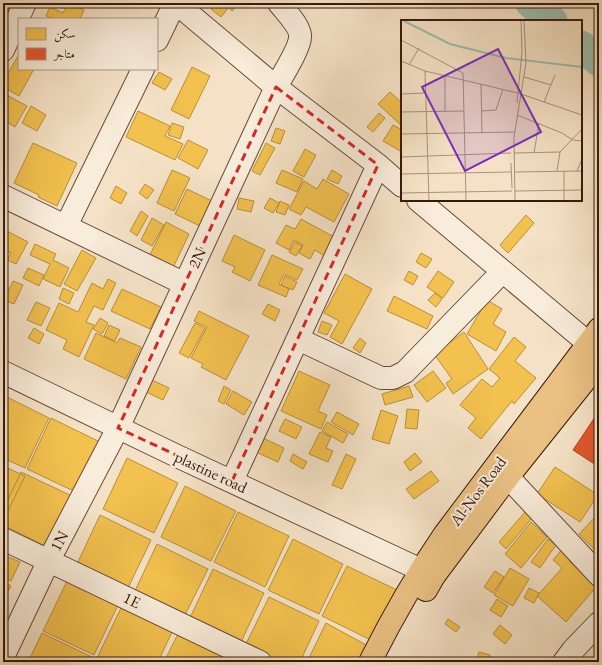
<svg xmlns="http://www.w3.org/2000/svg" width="602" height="665" viewBox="0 0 602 665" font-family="'EB Garamond',Amiri,serif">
  <rect width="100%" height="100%" fill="#f5e2c6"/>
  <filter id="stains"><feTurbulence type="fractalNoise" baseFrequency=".005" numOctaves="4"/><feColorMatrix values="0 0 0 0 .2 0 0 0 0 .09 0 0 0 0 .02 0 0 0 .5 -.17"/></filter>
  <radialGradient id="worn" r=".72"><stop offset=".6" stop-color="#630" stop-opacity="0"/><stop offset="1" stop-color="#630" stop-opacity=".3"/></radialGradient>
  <path fill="#f2c14e" stroke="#ba8f3a" d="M68,3l16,7 -4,9h-26l-8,-3 4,-9 13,6z
    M215,3h6l7,5 -7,9 -10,-8z
    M224,3h15l-7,8z
    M18,56h1v13h15l-15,27 -16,-9v-5z
    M192,67l18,9 -21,43 -18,-9z
    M159,72l13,7 -7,11 -13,-7z
    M390,92l12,11v23l-24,-22z
    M3,93l24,13 -12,21 -12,-7z
    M31,106l15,9 -9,16 -15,-8z
    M138,111l32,15 -5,10 18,8 -8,16 -49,-23z
    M379,113l6,5 -12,14 -6,-5z
    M172,123l12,4 -4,12 -12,-4z
    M393,125l9,5v22l-19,-11z
    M276,128l9,3 -5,13 -9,-3z
    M188,140l20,10 -10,19 -20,-11z
    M33,143l44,20 -20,43 -19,-9 1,-2 -25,-12z
    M266,143l9,5 -15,27 -8,-4z
    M305,149l11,6 -12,22 -11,-6z
    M172,170l18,8 -16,33 -17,-8z
    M282,170l21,9 -6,13 -21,-9z
    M332,170l10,6 -4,8 -11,-5z
    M323,179l26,15 -15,28 -28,-15 -5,8 -12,-6 15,-28 13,8z
    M145,184l9,6 -7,9 -8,-6z
    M116,186l11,7 -6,11 -11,-6z
    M187,189l25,12 -12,25 -25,-12z
    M239,198l15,3 -3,11 -14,-3z
    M270,198l9,5 -6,10 -9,-5z
    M280,201l9,4 -4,10 -9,-3z
    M141,211l7,5 -11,20 -7,-5z
    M526,215l8,8 -26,30 -8,-8z
    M152,218l12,7 -12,21 -11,-6z
    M301,219l35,19 -10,19 -11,-7 -5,9 -11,-6 4,-8 -9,-5 -5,10 -13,-7 10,-18 9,4z
    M166,222l23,12 -17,36 -24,-11z
    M3,229l25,13 -12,22 -9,-4 4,-7 -8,-4z
    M234,235l31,15 -15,31 -18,-9 3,-5 -13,-6z
    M295,242l7,4 -6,10 -7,-4z
    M35,244l21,10 -3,6 16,8 -9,19 -17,-8 7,-15 -20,-9z
    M82,250l14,8 -19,33 -13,-7z
    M3,251l5,2 -5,17z
    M421,253l11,6 -6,9 -10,-6z
    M272,255l31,14 -6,11 -13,-6 -5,10 10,5 -3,8 -28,-12z
    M28,268l16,7 -5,11 -16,-8z
    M409,271l9,5 -5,9 -9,-5z
    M438,271l16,11 -11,16 -16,-11z
    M345,274l27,15 -30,55 -12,-7 9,-16 -15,-8z
    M285,276l12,6 -4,8 -12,-5z
    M108,279l8,4 -13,27 -9,-4 -8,16 8,3 -15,32 -16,-8 4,-9 -21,-10 13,-27 19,9 14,-29 11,6z
    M13,281l10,4 -9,19 -10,-4z
    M63,288l11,5 -5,11 -10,-5z
    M122,289l39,18 -11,22 -39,-18z
    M435,293l7,6 -6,8 -8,-7z
    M394,296l39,20 -6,13 -40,-18z
    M487,300l15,9 -9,15 13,8 -10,19 -29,-17z
    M36,302l14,6 -9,18 -14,-6z
    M268,304l12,6 -5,11 -13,-7z
    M199,311l50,25 -23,44 -25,-13 2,-3 -12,-6 16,-31 -13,-6z
    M100,318l8,5 -6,11 -9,-5z
    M322,321l10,4 -5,10 -9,-3z
    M195,323l10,5 -16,30 -10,-5z
    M109,325l11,5 -5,11 -11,-5z
    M34,328l10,6 -5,10 -11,-6z
    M464,332l24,37 -35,25 -7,-11 6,-4 -18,-25z
    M96,333l21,10 3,-5 21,9 -15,32 -42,-20z
    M514,337l12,10 -11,14 21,17 -22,26 -2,-3 -31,38 -13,-11 8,-10 -16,-13 22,-26 10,8 8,-9 -11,-9z
    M360,338l6,5 -6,10 -7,-5z
    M299,371l31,14 -12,26 9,4 -6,14 -40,-18z
    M433,371l13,17 -19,14 -13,-17z
    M152,380l17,8 -6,12 -17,-8z
    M224,386l7,4 -7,14 -6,-3z
    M409,386l4,11 -28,8 -3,-11z
    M233,391l19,11 -8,13 -18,-11z
    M3,395l46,23 -24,50 -22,-10z
    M407,409l12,1 -2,19 -12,-1z
    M381,410l17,6 -9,28 -17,-5z
    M337,412l22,12 -6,11 -22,-13z
    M51,418l51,25 -24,50 -51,-24z
    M285,419l17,8 -6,12 -17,-8z
    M327,422l21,12 -5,9 -21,-12z
    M320,432l11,5 -5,11 7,3 -5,11 -19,-8z
    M263,438l21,10 -6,14 -22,-10z
    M415,453l7,9 -12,9 -6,-9z
    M293,454l14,8 -4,7 -13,-8z
    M346,454l10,5 -14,30 -10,-4z
    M127,458l51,25 -24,50 -51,-24z
    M3,466l22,10 -22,45z
    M555,467l43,28 -18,27 -43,-28z
    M431,471l8,10 -25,18 -8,-10z
    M21,472l51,24 -25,51 -44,-22v-15z
    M185,486l51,25 -25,50 -50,-24z
    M238,512l51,24 -24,51 -51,-25z
    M525,512l7,6 -26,31 -7,-7z
    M599,513v41l-20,-20z
    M100,515l51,25 -24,50 -51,-24z
    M531,522l16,15 -26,31 -16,-14z
    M293,539l50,25 -24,50 -51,-24z
    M548,539l8,6 -16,23 -9,-6z
    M157,544l51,25 -25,50 -50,-24z
    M564,547l10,9 -5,5 28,25 -31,36 -29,-26 25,-28 -9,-8z
    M8,557l12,5 -9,19 -8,-4v-10z
    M347,566l50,24 -24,51 -51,-25z
    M510,568l19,11 -16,27 -19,-11z
    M213,569l51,24 -24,51 -51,-24z
    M495,571l9,6 -11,16 -9,-6z
    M3,581l8,5 -8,13z
    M67,581l51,24 -24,50 -51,-24z
    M529,588l10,5 -5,10 -10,-5z
    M269,597l50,24 -19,41h-26l-30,-14z
    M497,599l11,7 -7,11 -11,-7z
    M121,608l51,24 -14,30h-53l-8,-4z
    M448,619l12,8 -4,5 -11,-8z
    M326,623l42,23 -7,16h-54z
    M500,625l12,10 -7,9 -12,-10z
    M42,633l50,24 -2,5h-62z
    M178,634l50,25 -1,3h-63z
    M479,652l11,3 -2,7h-12z"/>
  <path fill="#e4572e" stroke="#b04424" d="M597,414l2,1v52l-26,-17z"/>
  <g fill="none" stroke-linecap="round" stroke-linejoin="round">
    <path stroke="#9dbfaf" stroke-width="31" d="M531,3l21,18
      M581,46l18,15"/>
    <defs>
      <path id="minor" d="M176,3l100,84 102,78 24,21
        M157,40l18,-37
        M3,50l22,-47
        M3,196l182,88
        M418,200l170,143 11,11
        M66,226l77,-157
        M298,339l83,39h12l12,-6 97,-100
        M3,372l174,84 257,120
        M508,477l91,98
        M232,481l146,-316
        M3,539l257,123
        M3,657l46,-97 69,-132 158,-341c6,-11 24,-39 24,-50 1,-10 -15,-26 -21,-34
        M564,662l9,-12 26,-27"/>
      <path id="major" d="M426,590l8,-14 74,-99 91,-114
        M370,662c22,-44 46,-86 74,-127l155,-206"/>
    </defs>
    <use href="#minor" stroke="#664b3a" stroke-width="24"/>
    <use href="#major" stroke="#37190c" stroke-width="24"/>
    <use href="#minor" stroke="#f8ecda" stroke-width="22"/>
    <use href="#major" stroke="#eac183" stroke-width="22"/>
  </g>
  <path fill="none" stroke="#d62828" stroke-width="3" stroke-dasharray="8 5" stroke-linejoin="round" d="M276,87l102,78 -146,316 -114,-53z"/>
  <g text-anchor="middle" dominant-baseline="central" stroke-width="4" stroke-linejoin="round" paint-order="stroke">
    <g font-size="16" fill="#37190c" stroke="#f8ecda">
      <text transform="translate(197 258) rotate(-65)">2N</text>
      <text transform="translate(211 472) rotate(25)">plastine road</text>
      <text transform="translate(478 491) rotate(-53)">Al-Nos Road</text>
      <text transform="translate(59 541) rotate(-62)">1N</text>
      <text transform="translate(132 600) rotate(26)">1E</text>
    </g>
  </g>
  <g transform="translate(401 20)">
    <rect width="181" height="181" fill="#f5e2c6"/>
    <path fill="none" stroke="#9dbfaf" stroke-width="2" d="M3,1l46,23 56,14 76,9"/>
    <path fill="none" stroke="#a9927c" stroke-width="1" d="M0,20l62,33 3,127M0,41l24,10 93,22 64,22M8,45l10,-17M24,51l4,129M44,56v35M123,57l27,8M80,64l1,49M0,74l25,-1M143,82l11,-27M116,83l5,-51 -1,-31M81,91l14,-1 7,-21M0,92l63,-1M116,95l45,18 11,7 9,1M0,114l113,-2M113,133l46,-1M133,133l5,-30M0,137l110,-4M110,143l1,25M156,151l3,-19 22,-23M163,151v29M176,151l5,-12M113,152l68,-1M0,154l110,-2M114,171l67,-1M0,173l111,-2M114,180l-1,-63 12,-74 -2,-42"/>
    <path fill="#7b2cbf" fill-opacity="0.15" stroke="#7b2cbf" stroke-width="2" d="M97,29l43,83 -76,39 -43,-84z"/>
    <rect width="181" height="181" fill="none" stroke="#37190c" stroke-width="2"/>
  </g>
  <rect width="602" height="665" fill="none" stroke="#f5e2c6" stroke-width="16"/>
  <rect x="4" y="4" width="594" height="657" fill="none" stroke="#37190c" stroke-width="2"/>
  <rect x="8" y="8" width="586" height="649" fill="none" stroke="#37190c"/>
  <rect x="18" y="18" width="140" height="52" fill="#f8ecda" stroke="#ab9888"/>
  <rect x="26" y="28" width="20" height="12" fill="#f2c14e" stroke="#ab9888"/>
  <text x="54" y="38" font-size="12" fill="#37190c">سكن</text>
  <rect x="26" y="48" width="20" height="12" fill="#e4572e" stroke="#ab9888"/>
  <text x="54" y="58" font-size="12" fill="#37190c">متاجر</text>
  <rect width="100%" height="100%" filter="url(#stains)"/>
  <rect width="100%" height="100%" fill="url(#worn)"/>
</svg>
